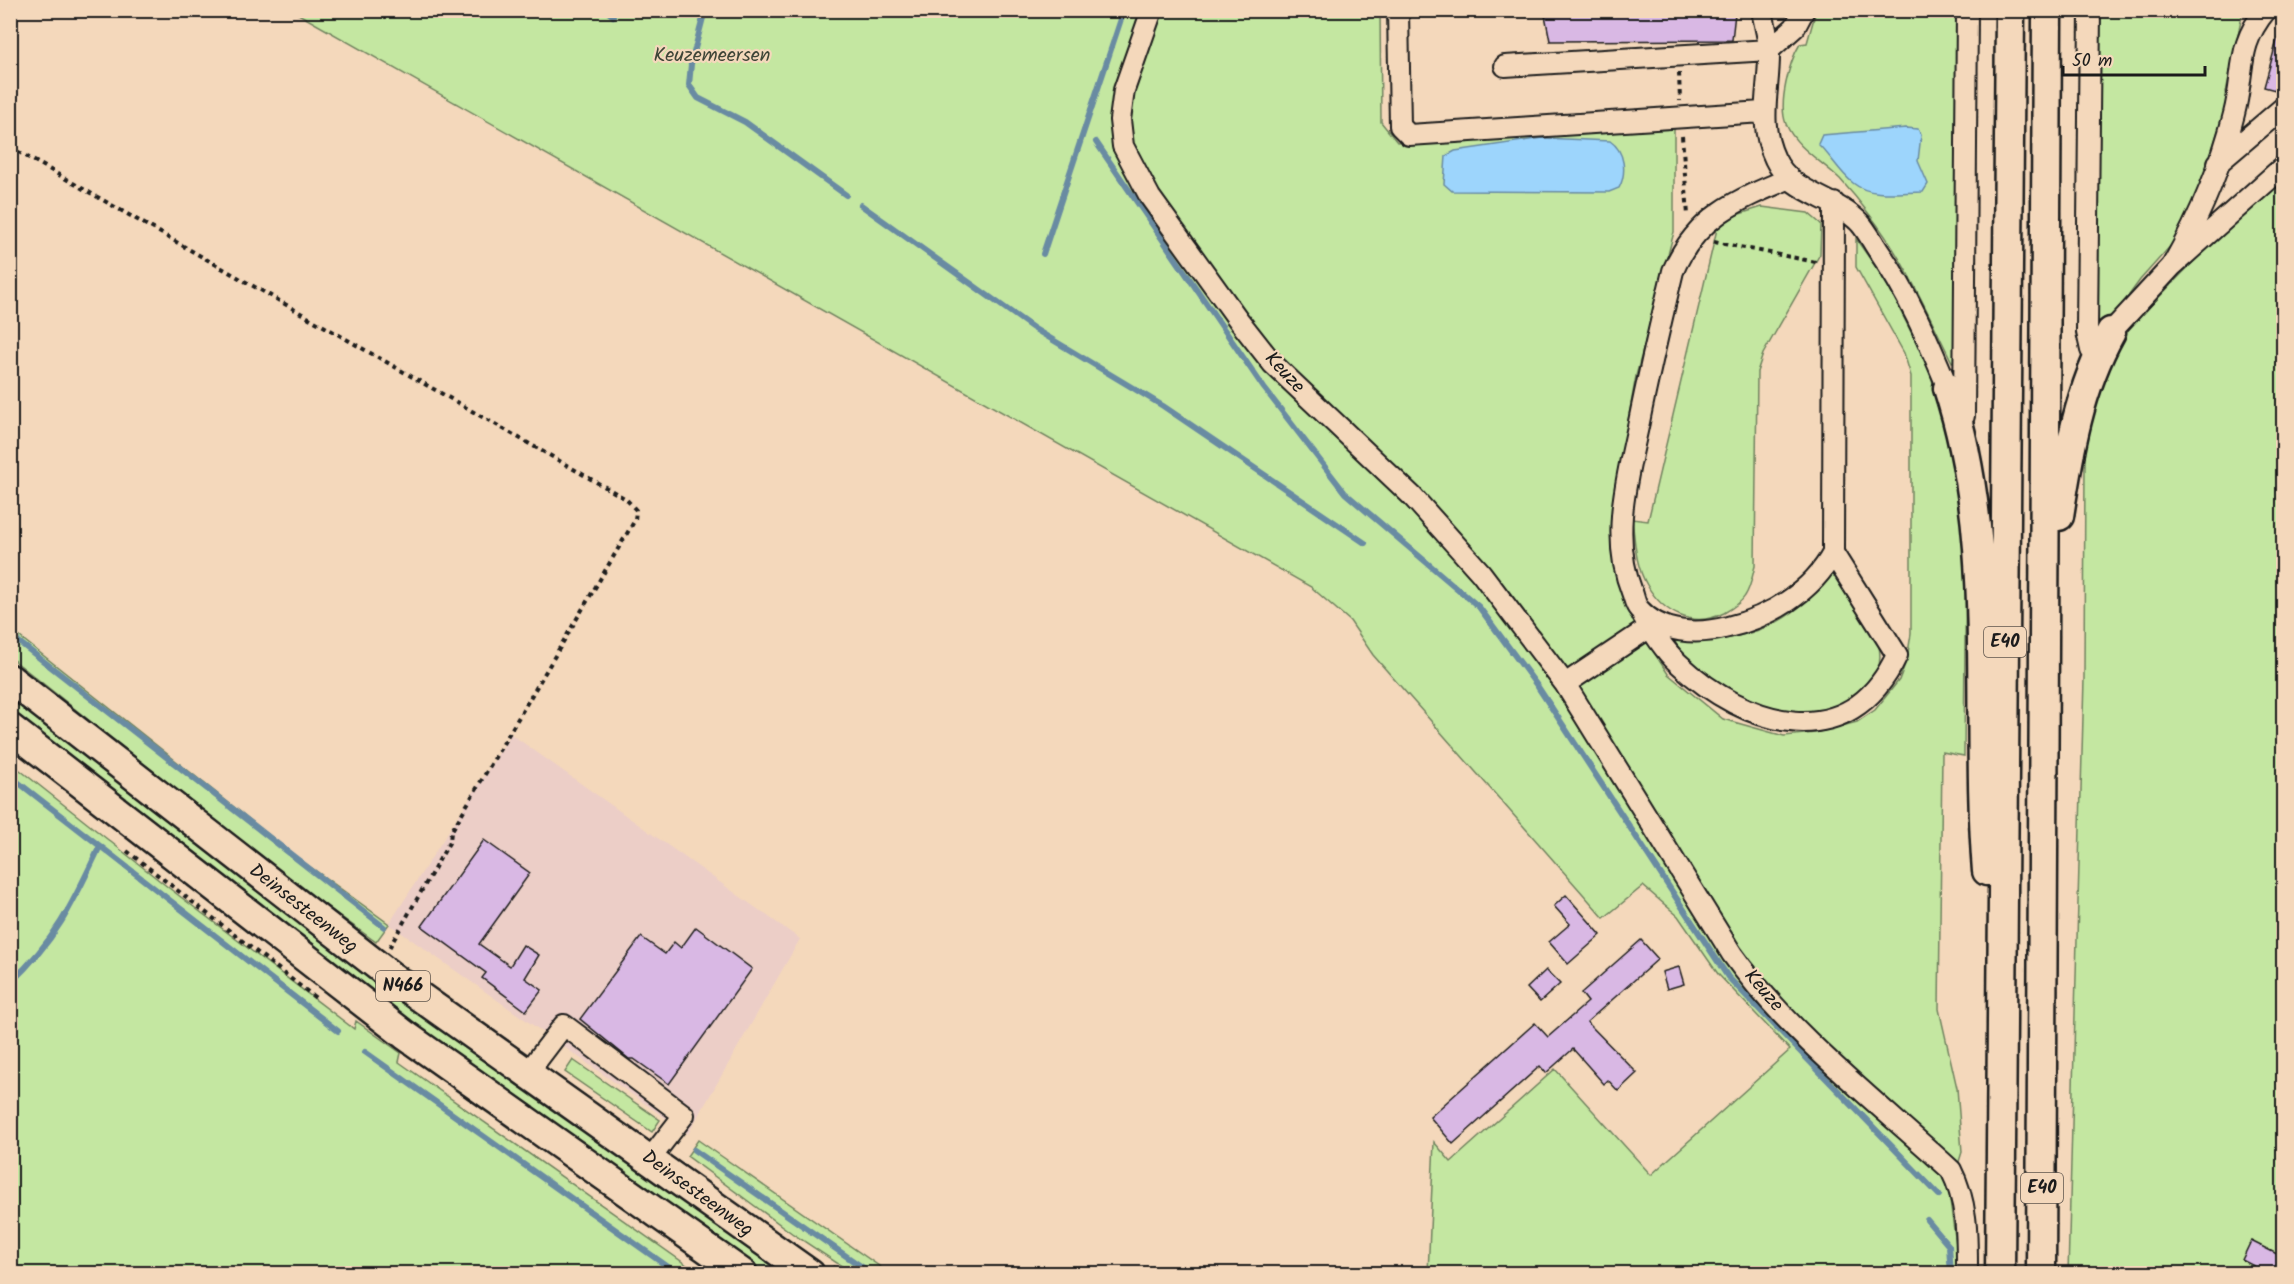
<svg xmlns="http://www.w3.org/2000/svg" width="2294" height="1284" viewBox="0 0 2294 1284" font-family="Kalam,sans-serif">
  <rect width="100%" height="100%" fill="#f4d8bb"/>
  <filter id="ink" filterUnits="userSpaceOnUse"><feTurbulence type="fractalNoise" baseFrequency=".0167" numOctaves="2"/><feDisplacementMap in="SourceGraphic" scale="12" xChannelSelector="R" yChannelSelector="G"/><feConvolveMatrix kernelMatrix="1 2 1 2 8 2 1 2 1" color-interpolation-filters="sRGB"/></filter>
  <g filter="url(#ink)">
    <path fill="#eccec7" d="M511,734l289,205 -112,195 -299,-210z"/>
    <path fill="#c4e7a1" stroke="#70825e" stroke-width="1.5" d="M293,11h1087l1,111 16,20 277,-15v105l-38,144 -22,123 -2,42 5,36 15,42 36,55 55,45 61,17 31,-3 42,-11 18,-12 24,-30 8,-21 4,-25v-258l-7,-23 -48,-86v-28l29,41 42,84 17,53 13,60 9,63 -2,216 -22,-4 -3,257 18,79 5,64 -13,42 11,79h-532l6,-131 17,20 104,-93 96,106 139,-125 -72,-76 -40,-58 -35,-30 -39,32 -231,-263 -23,-34 -39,-34z
      M1816,11h141l2,345 -7,6c-25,-50 -48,-104 -83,-148 -9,-12 -19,-24 -29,-35 -18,-18 -44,-31 -54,-55 -8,-20 3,-62 14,-80l7,-1z
      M2097,11h146l-17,81 2,7 -33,104 -13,30 -42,47 -40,55 -5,1z
      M2283,176v1097l-215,1 16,-595 1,-220 7,-71 25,-48 128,-131z
      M1762,207l46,6 13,11 -1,30 -57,100 -6,18 -2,194c-3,11 -4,21 -10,30 -4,7 -14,13 -21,17 -31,16 -61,0 -77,-28 -12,-20 -12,-44 -15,-66l16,2 69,-292 13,-12z
      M1834,572c10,16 42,58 45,74 3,18 -1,29 -14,41 -13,14 -31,24 -51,27 -35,5 -132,-40 -140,-76 42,6 90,-2 124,-30 13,-11 22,-27 36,-36z
      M10,629l287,228 92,67 -13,18 -93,-67 -272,-217z
      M10,695l307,240 473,338h-30l-290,-203 -459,-353z
      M11,763l158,125 185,141 2,-8 45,32 -2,9 299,211h-687z
      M573,1060l87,60 -8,12 -87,-60z
      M698,1140l26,18 165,115h-37l-59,-39 -106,-78z"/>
    <path fill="#9dd5fc" stroke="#698ba2" stroke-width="1.5" d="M1906,128l12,1 3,6 -3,26 10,23 -5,8c-22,0 -52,6 -70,-9 -14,-11 -22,-27 -35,-39l4,-9z
      M1543,138l67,3c15,10 17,32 9,47l-10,4 -157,-1 -8,-7 2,-28 9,-5z"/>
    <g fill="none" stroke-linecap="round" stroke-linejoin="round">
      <path stroke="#698ba2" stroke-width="6" d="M606,10l7,6
        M705,10l-14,54 -2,21 9,13 47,24 101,73
        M1096,142l168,246 81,105 134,114 59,80 190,290 211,218
        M861,205l172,123 130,78 202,137
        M1043,254l81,-244
        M10,635l374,292
        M10,776l328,255
        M10,983c47,-44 63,-80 90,-137
        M365,1052l313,222
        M694,1150l178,124
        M1927,1220l22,26 2,28"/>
    </g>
    <path fill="#d9b8e4" stroke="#1c1c1c" stroke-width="1.5" d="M1544,10h182l9,3 -3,27 -182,1z
      M2279,33h4v59l-19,-5z
      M484,840l46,33 -51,71 31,22 13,-21 16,10 -14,23 17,12 -16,21 -44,-33 4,-5 -64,-47z
      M1566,895l35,40 -33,29 -19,-22 21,-18 -16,-18z
      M696,927l56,42 -83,115 -35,-25h-5l-49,-40 61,-82 24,17 9,-12 7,6z
      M1641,940l17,19 -71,63 50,51 -19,18 -10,-11 -4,4 -31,-35 -27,24 -6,-7 -87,78 -23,-27 105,-94 13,14 40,-35 -7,-9z
      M1679,967l5,17 -17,5 -5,-17z
      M1546,970l14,14 -20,18 -13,-14z
      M2251,1241l32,16v17h-14l-27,-14z"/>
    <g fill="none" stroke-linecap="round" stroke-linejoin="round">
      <defs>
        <path id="minor" d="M1152,10l-28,80 -4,30 3,26 27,51 90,125 33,42 139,132 69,77 84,111 167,270c57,80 146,149 219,216 17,33 16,67 16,104
          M1398,10l2,116 9,9 354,-23
          M1762,10c2,13 7,28 7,41 1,38 -12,71 6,108 16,35 59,37 85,64 7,8 12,18 18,27 30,43 50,90 70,138
          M2090,10l-3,322 4,18 6,6
          M1505,66l264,-16 26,-23 9,-17
          M2218,163l66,-56
          M1788,179c-51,21 -92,38 -115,92 -12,50 -24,100 -34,151 -12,56 -29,115 -7,170 2,5 3,13 7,17 22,25 59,26 89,18 42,-10 84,-35 105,-74l1,-350
          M2172,266c27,-48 49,-99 62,-152 11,-42 2,-68 32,-104
          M2111,332l61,-66 112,-100
          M1964,416l3,-406
          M1643,616c10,16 21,34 35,47 68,64 171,95 219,-8l-64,-102
          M1565,684l85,-57
          M526,1075l38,-50 120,90 -34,44"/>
        <path id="highway" d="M1948,388c51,156 26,322 39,483
          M2059,516c10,-65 20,-127 52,-184
          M10,679l382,298 418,297
          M10,728l395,307 338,239
          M2000,1274l10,-1264
          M2041,1274l6,-1264"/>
      </defs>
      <use href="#minor" stroke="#1c1c1c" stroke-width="24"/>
      <use href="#highway" stroke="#1c1c1c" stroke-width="33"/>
      <path stroke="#1c1c1c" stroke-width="4" stroke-dasharray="4.5 4.5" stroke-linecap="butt" d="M1679,73l1,28
        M1682,136l6,79
        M10,147l616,352 10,11 -1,10 -184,312 -1,9 -61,107
        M1714,242l102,20
        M127,851l190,148
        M832,1267l9,7"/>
      <use href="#minor" stroke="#f4d8bb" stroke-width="20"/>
      <use href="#highway" stroke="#f4d8bb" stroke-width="28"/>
    </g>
  </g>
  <g text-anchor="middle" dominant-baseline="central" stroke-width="4.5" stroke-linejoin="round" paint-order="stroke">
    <g fill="#f4d8bb" stroke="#5d544c" stroke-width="1.5">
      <rect x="1984" y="627" width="42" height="30" rx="4.5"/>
      <rect x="376" y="971" width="54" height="30" rx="4.5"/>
      <rect x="2021" y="1173" width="42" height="30" rx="4.5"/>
    </g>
    <g font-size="18" font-weight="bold" fill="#1c1c1c">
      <text x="2005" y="642">E40</text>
      <text x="403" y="986">N466</text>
      <text x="2042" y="1188">E40</text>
    </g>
    <g font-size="20" fill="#3e4537" stroke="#f4d8bb">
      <text x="712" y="56">Keuzemeersen</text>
    </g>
    <g font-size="20" fill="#1c1c1c" stroke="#f4d8bb">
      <text transform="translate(1284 373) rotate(47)">Keuze</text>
      <text transform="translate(303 909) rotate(38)">Deinsesteenweg</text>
      <text transform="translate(1763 991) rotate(49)">Keuze</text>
      <text transform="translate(697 1194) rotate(36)">Deinsesteenweg</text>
    </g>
  </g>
  <rect width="2294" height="1284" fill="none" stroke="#f4d8bb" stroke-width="36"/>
  <rect x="18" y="18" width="2258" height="1248" fill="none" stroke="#1c1c1c" stroke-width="2" filter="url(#ink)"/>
  <path d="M2063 66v9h142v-9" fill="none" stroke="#1c1c1c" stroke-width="3"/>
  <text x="2072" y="66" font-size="18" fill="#1c1c1c" stroke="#f4d8bb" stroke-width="4.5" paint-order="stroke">50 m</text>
</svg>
